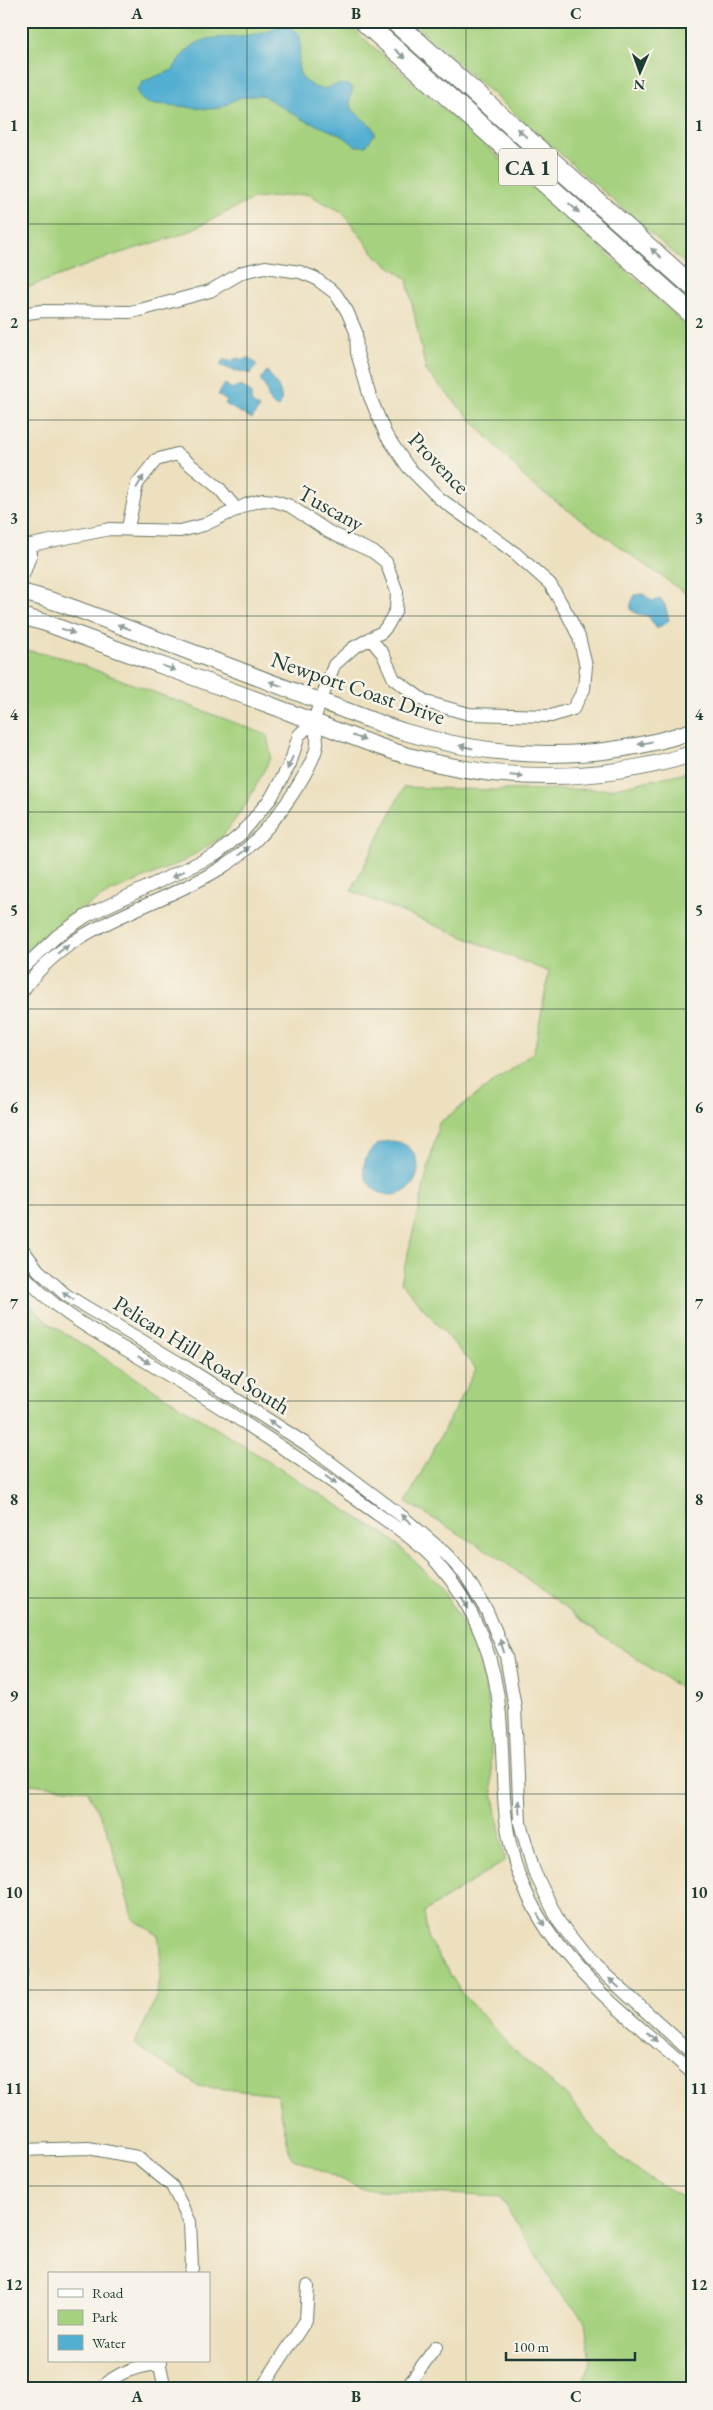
<svg xmlns="http://www.w3.org/2000/svg" width="713" height="2410" viewBox="0 0 713 2410" font-family="'EB Garamond',serif">
  <rect width="100%" height="100%" fill="#f7f3e8"/>
  <filter id="ink" filterUnits="userSpaceOnUse"><feTurbulence type="fractalNoise" baseFrequency=".02" numOctaves="2"/><feDisplacementMap in="SourceGraphic" scale="10" xChannelSelector="R" yChannelSelector="G"/><feConvolveMatrix kernelMatrix="1 2 1 2 8 2 1 2 1" color-interpolation-filters="sRGB"/></filter>
  <filter id="wash" filterUnits="userSpaceOnUse"><feTurbulence type="fractalNoise" baseFrequency=".0096" numOctaves="4" result="noise"/><feDisplacementMap in="SourceGraphic" scale="20" xChannelSelector="R" yChannelSelector="G"/><feGaussianBlur stdDeviation="1.12" result="paint"/><feColorMatrix in="noise" values="0 0 0 0 0 0 0 0 0 0 0 0 0 0 0 0 0 1.4 0 .05"/><feComposite in="paint" operator="in"/></filter>
  <g filter="url(#wash)">
    <rect width="100%" height="100%" fill="#ede0bf"/>
    <path fill="#a6d27f" stroke="#62885a" d="M21,21h323l302,267 46,44v266l-162,-115 -104,-112 -19,-92 -31,-23 -34,-44 -35,-18 -54,5 -70,35 -69,21 -93,35z
      M410,21h282v249l-29,-26z
      M21,649l43,9 203,77 4,22 -24,46 -24,33 -39,25 -75,32 -43,25 -45,37z
      M692,771v925l-99,-67 -95,-72 -92,-55 70,-133 -75,-87 38,-159 95,-71 15,-80 -198,-81 53,-104 89,3 118,-1z
      M21,1295l26,27 343,216 52,49 38,69 10,57 2,72 13,76 -81,51 4,27 35,56 59,63 45,38 42,53 40,29 43,23v188h-114l12,-26 -5,-43 -28,-30 -56,-93 -138,-8 -72,-31 -14,-63 -79,-9 -64,-42c22,-43 32,-59 24,-109l-25,-16 -26,-90 -20,-39 -66,-7z"/>
    <path fill="#52afd1" stroke="#387682" d="M285,25l10,5 5,7c3,17 -10,34 9,47 19,13 27,-8 44,4 -1,4 -3,9 -3,12 -1,11 16,21 23,27l2,7 -9,12h-10l-15,-11 -39,-16 -40,-24 -24,3 -18,10 -12,1 -61,-6c-6,-4 -9,-6 -10,-13l7,-9 29,-11c26,-47 50,-25 90,-37 8,-2 14,-7 22,-8z
      M249,357l8,8 -7,9c-11,-4 -19,-3 -30,-9l3,-5 9,1 4,-3 9,2z
      M267,371c7,10 18,21 13,35l-5,1 -6,-6 -3,-13 -6,-8z
      M225,384l7,5c8,-6 13,-1 19,4v9l8,6 -7,11 -27,-15 2,-3 -9,-6z
      M643,594l9,7 9,-2 4,6 4,15 -12,9 -9,-13 -10,-2 -7,-4v-7l4,-8z
      M364 1168a27 27 0 1 1 54 0a27 27 0 1 1-54 0Z"/>
  </g>
  <g filter="url(#ink)">
    <g fill="none" stroke-linecap="round" stroke-linejoin="round">
      <defs>
        <path id="minor" d="M21,314l20,-3 89,1 10,-2 70,-19 33,-19 22,-5 35,5 15,6 20,15 12,18 9,21 1,21 13,44 16,38 22,32 31,31 76,55 35,31 18,31 11,22 7,29 -2,23 -11,20 -22,7 -82,-2 -43,-12 -32,-23 -11,-25 -13,-16
          M128,528l9,-44 19,-24 21,-6 42,34 18,22
          M21,547l89,-18 70,2 24,-6 44,-21 15,-4 12,1 15,5 39,26 44,20 13,10 11,30 -1,18 -9,16 -5,6 -29,16 -19,17 -21,57 -14,13 -9,29 -19,34 -29,35 -25,21 -131,62 -29,20 -36,34
          M21,581l10,-28 -3,-7
          M21,993c49,-72 131,-82 200,-125 30,-18 54,-47 73,-76 7,-11 22,-34 23,-48 1,-6 -3,-15 -4,-22
          M21,1247l17,23 28,25 118,71 122,78 97,73 43,37 19,21 22,36 19,45 9,51 5,116 14,48 25,51 30,38 103,93
          M21,1272c36,42 79,62 126,90 73,44 144,90 213,140 26,19 57,37 78,62 37,43 58,96 62,152 5,56 -1,104 19,159 34,90 105,136 173,198
          M21,1969v4
          M21,2150l67,-2 49,9 35,29 18,36 2,46 -2,6
          M159,2361l6,28
          M101,2389c16,-18 37,-22 59,-26
          M261,2389l45,-69 2,-34
          M405,2389l31,-42"/>
        <path id="major" d="M21,592c37,9 72,23 108,37 60,22 120,45 180,68 32,11 64,25 96,35 93,28 194,31 287,-1
          M21,616l25,7c74,28 149,54 224,82 46,17 91,37 138,51 94,27 191,27 284,-2"/>
        <path id="highway" d="M363,21l329,293
          M394,21l298,265"/>
      </defs>
      <use href="#minor" stroke="#677665" stroke-width="14"/>
      <use href="#major" stroke="#677665" stroke-width="18"/>
      <use href="#highway" stroke="#677665" stroke-width="21"/>
      <use href="#minor" stroke="#fff" stroke-width="12"/>
      <use href="#major" stroke="#fff" stroke-width="16"/>
      <use href="#highway" stroke="#fff" stroke-width="19"/>
    </g>
    <defs><path id="oneway-solid" d="M-6-.8H1V-3.2L6.5 0L1 3.2V.8H-6Z" transform="scale(1.25)"/></defs>
    <g fill="#8f9e9a">
      <use href="#oneway-solid" transform="translate(400 54) rotate(42)"/>
      <use href="#oneway-solid" transform="translate(522 133) rotate(-138)"/>
      <use href="#oneway-solid" transform="translate(574 208) rotate(42)"/>
      <use href="#oneway-solid" transform="translate(656 253) rotate(-138)"/>
      <use href="#oneway-solid" transform="translate(140 482) rotate(-59)"/>
      <use href="#oneway-solid" transform="translate(124 627) rotate(-159)"/>
      <use href="#oneway-solid" transform="translate(68 631) rotate(21)"/>
      <use href="#oneway-solid" transform="translate(169 668) rotate(20)"/>
      <use href="#oneway-solid" transform="translate(276 684) rotate(-159)"/>
      <use href="#oneway-solid" transform="translate(359 738) rotate(20)"/>
      <use href="#oneway-solid" transform="translate(645 743) rotate(168)"/>
      <use href="#oneway-solid" transform="translate(466 747) rotate(-168)"/>
      <use href="#oneway-solid" transform="translate(290 763) rotate(113)"/>
      <use href="#oneway-solid" transform="translate(517 776) rotate(5)"/>
      <use href="#oneway-solid" transform="translate(244 851) rotate(-37)"/>
      <use href="#oneway-solid" transform="translate(178 874) rotate(155)"/>
      <use href="#oneway-solid" transform="translate(63 949) rotate(-38)"/>
      <use href="#oneway-solid" transform="translate(68 1296) rotate(-145)"/>
      <use href="#oneway-solid" transform="translate(144 1360) rotate(31)"/>
      <use href="#oneway-solid" transform="translate(274 1424) rotate(-147)"/>
      <use href="#oneway-solid" transform="translate(331 1480) rotate(36)"/>
      <use href="#oneway-solid" transform="translate(406 1519) rotate(-140)"/>
      <use href="#oneway-solid" transform="translate(465 1603) rotate(60)"/>
      <use href="#oneway-solid" transform="translate(502 1646) rotate(-108)"/>
      <use href="#oneway-solid" transform="translate(519 1807) rotate(-94)"/>
      <use href="#oneway-solid" transform="translate(541 1920) rotate(59)"/>
      <use href="#oneway-solid" transform="translate(614 1983) rotate(-138)"/>
      <use href="#oneway-solid" transform="translate(652 2037) rotate(42)"/>
    </g>
  </g>
  <path fill="none" stroke="#1f3d34" stroke-width="1" stroke-opacity="0.55" d="M247,21v2368M466,21v2368M21,224h671M21,420h671M21,616h671M21,812h671M21,1009h671M21,1205h671M21,1401h671M21,1598h671M21,1794h671M21,1990h671M21,2186h671"/>
  <g text-anchor="middle" dominant-baseline="central" stroke-width="5" stroke-linejoin="round" paint-order="stroke">
    <rect fill="#f7f3e8" stroke="#60746a" stroke-width="1" x="499" y="148.5" width="58" height="37" rx="4"/>
    <g font-size="21" font-weight="bold" fill="#1f3d34">
      <text x="528" y="167">CA 1</text>
    </g>
    <g font-size="22" fill="#1f3d34" stroke="#f7f3e8">
      <text transform="translate(439 463) rotate(46)">Provence</text>
      <text transform="translate(331 508) rotate(29)">Tuscany</text>
      <text transform="translate(358 688) rotate(19)">Newport Coast Drive</text>
      <text transform="translate(202 1355) rotate(32)">Pelican Hill Road South</text>
    </g>
  </g>
  <rect width="713" height="2410" fill="none" stroke="#f7f3e8" stroke-width="55"/>
  <rect x="48" y="2272" width="162" height="90" fill="#f7f3e8" stroke="#a1aaa0"/>
  <rect x="58" y="2289" width="25" height="8" fill="#ffffff" stroke="#a1aaa0"/>
  <text x="92" y="2298" font-size="15" fill="#1f3d34">Road</text>
  <rect x="58" y="2310" width="25" height="15" fill="#a6d27f" stroke="#a1aaa0"/>
  <text x="92" y="2322" font-size="15" fill="#1f3d34">Park</text>
  <rect x="58" y="2335" width="25" height="15" fill="#52afd1" stroke="#a1aaa0"/>
  <text x="92" y="2348" font-size="15" fill="#1f3d34">Water</text>
  <g transform="translate(640 72) rotate(182)" stroke="#f7f3e8" stroke-width="4" paint-order="stroke">
  <path d="M0-4L9 19L0 12L-9 19Z" fill="#1f3d34"/>
  <text y="-8" font-size="14" font-weight="bold" text-anchor="middle" fill="#1f3d34">N</text>
  </g>
  <path d="M506 2352v8h129v-8" fill="none" stroke="#1f3d34" stroke-width="2.5"/>
  <text x="513" y="2352" font-size="15" fill="#1f3d34" stroke="#f7f3e8" stroke-width="4" paint-order="stroke">100 m</text>
  <rect x="28" y="28" width="658" height="2354" fill="none" stroke="#1f3d34" stroke-width="2"/>
  <g font-size="16" text-anchor="middle" font-weight="bold" fill="#1f3d34">
    <text x="137" y="19">A</text>
    <text x="356" y="19">B</text>
    <text x="576" y="19">C</text>
    <text x="14" y="131">1</text>
    <text x="699" y="131">1</text>
    <text x="14" y="328">2</text>
    <text x="699" y="328">2</text>
    <text x="14" y="524">3</text>
    <text x="699" y="524">3</text>
    <text x="14" y="720">4</text>
    <text x="699" y="720">4</text>
    <text x="14" y="916">5</text>
    <text x="699" y="916">5</text>
    <text x="14" y="1113">6</text>
    <text x="699" y="1113">6</text>
    <text x="14" y="1309">7</text>
    <text x="699" y="1309">7</text>
    <text x="14" y="1505">8</text>
    <text x="699" y="1505">8</text>
    <text x="14" y="1701">9</text>
    <text x="699" y="1701">9</text>
    <text x="14" y="1898">10</text>
    <text x="699" y="1898">10</text>
    <text x="14" y="2094">11</text>
    <text x="699" y="2094">11</text>
    <text x="14" y="2290">12</text>
    <text x="699" y="2290">12</text>
    <text x="137" y="2402">A</text>
    <text x="356" y="2402">B</text>
    <text x="576" y="2402">C</text>
  </g>
</svg>
